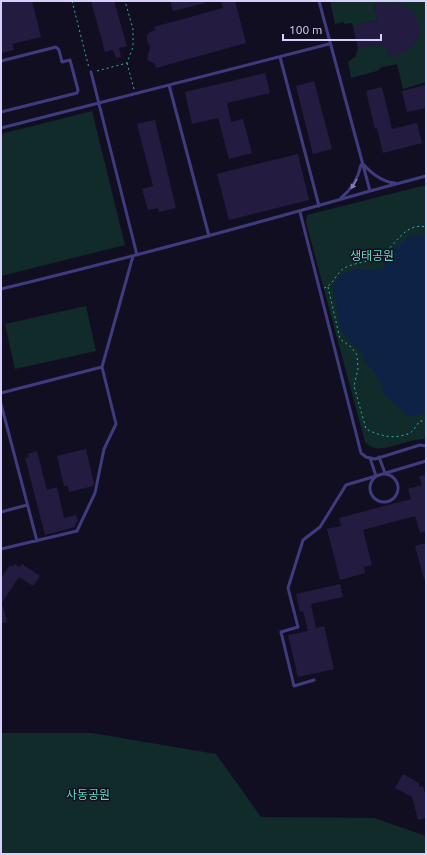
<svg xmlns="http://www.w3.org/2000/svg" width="427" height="855" viewBox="0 0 427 855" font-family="Ubuntu,'Noto Sans KR',sans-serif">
  <rect width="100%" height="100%" fill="#120e21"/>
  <path fill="#112b2b" d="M330,1h96v81l-23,7 -6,-25 -15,3 -5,4 -26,7 -3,-16 7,-5 3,-9 18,-4 10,1 3,12c16,-5 21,-6 30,-21l-16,-31 -9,-2 -19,1 2,16 -24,6 -1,-3 -8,1v-2l-9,2z
    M92,111l33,134 -124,31v-142z
    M426,185v254c-17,-1 -35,11 -50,9 -4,0 -8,-3 -11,-6l-59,-220 1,-7z
    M86,306l10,45 -81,18 -10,-45z
    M1,733h91l124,21 45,63 113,1 52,18v18h-425z"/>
  <path fill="#0e2245" d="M412,235h9l5,4v173l-16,5 -25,-21 -3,-11 -10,-16 -9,-10v-5l-21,-21 -9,-44 5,-12 10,-6 15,-2h20c4,-15 17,-25 29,-34z"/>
  <path fill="#241b41" d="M1,1h31l9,36 -29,7 2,6 -13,3z
    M91,1h23l13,45 -8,2 2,9 -5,1 -3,-8 -8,2z
    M170,1h35v2l-32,8z
    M221,1h14l11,42 -90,25 -2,-5 -5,-2 -2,-2 1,-5 2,-7 -3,-7v-5l3,-3 5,-2 -1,-3 69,-19z
    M386,3h8l9,2 8,5 5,7 3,10v9l-6,9 -8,7 -16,5 -3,-12 -9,2 -1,-3 -18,4 -5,-22 24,-6 -2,-16z
    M265,73l5,20 -43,10 4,19 12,-3 9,34 -23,6 -11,-41 -26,6 -7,-32z
    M314,81l18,68 -19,5 -17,-68z
    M426,85v23l-19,4 -5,-21z
    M382,87l10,42 25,-6 5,20 -39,10 -6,-25 -2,1 -9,-38z
    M155,120l21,88 -17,4 -1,-4 -10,2 -6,-21 11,-3 -16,-62z
    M298,154l11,46 -80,20 -12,-46z
    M86,449l8,34 -1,3 -24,6 -1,-6h-4l-7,-30z
    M37,451l10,39 10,-3 7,31 12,-3 2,6 -3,3v3l-30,8 -20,-77 4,-1 -1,-3z
    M426,475v56l-6,2 -5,-17 -52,14 9,35 -8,2 1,6 -25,7 -13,-51 14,-3 -2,-8 72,-19 -3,-10 14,-4 -3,-9z
    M426,543v36h-2l-9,-33z
    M15,564l5,3 2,-3 18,12 -7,10 -14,-9 -18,27v-26l9,-13 3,2z
    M340,584l3,13 -32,7 5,24 8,-2 10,43 -36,8 -10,-42 20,-4 -5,-20 -3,1 -4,-18z
    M1,606h2l4,16 -6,1z
    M403,774l16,9v4l4,-1 3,11v21l-8,2 -6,-23 -17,-9z"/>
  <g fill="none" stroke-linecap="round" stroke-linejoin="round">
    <path stroke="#33afab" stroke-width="1" stroke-dasharray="2 3" stroke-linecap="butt" d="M72,1l17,67
      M127,63l7,26
      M97,71l30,-8 6,-16v-18l-8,-28
      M328,287l12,52 11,8 6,8 1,14 -4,17 12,43c14,7 28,11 44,4 4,-2 7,-9 10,-12h6
      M324,288c8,-2 12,-14 19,-19 10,-7 30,-7 38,-13 15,-11 24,-34 45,-29"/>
    <path stroke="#3f3b7f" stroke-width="3" d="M280,57l39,149
      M1,61l55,-14 3,3 3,12 8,-2 8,30 -1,3 -76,19
      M91,72l46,183
      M169,85l40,151
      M1,128l328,-84
      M363,164c9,10 19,18 32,19
      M370,191l56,-15
      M341,198c11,-9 17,-19 20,-33
      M300,212l61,241 5,4 9,2 45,-14 6,1
      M1,289c124,-30 246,-63 369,-98l-51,-190
      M1,393l101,-26
      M1,404l36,137
      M379,457l6,16
      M370,458l6,18
      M370 488a14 14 0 1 1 28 0a14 14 0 1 1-28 0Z
      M1,512l26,-7
      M1,549l76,-18 18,-38 9,-44 12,-25 -14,-57 31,-111
      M314,680l-20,6 -13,-54 17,-5 -10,-39 15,-48 17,-13 26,-42 80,-24"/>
  </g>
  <defs><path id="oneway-solid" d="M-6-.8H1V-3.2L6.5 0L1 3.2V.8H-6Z"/></defs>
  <use fill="#837eb8" href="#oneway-solid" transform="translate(354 184) rotate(121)"/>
  <g text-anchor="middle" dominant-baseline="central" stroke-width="3" stroke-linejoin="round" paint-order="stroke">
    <g font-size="12" fill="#5fdabf" stroke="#120e21">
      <text x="372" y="255">생태공원</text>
      <text x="88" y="794">사동공원</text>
    </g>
  </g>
  <rect width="427" height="855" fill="none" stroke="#d7d0fd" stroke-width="4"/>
  <path d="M283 34v6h98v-6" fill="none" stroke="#d7d0fd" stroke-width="2"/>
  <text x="289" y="34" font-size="12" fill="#d7d0fd" stroke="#120e21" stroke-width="3" paint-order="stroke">100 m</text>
</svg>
